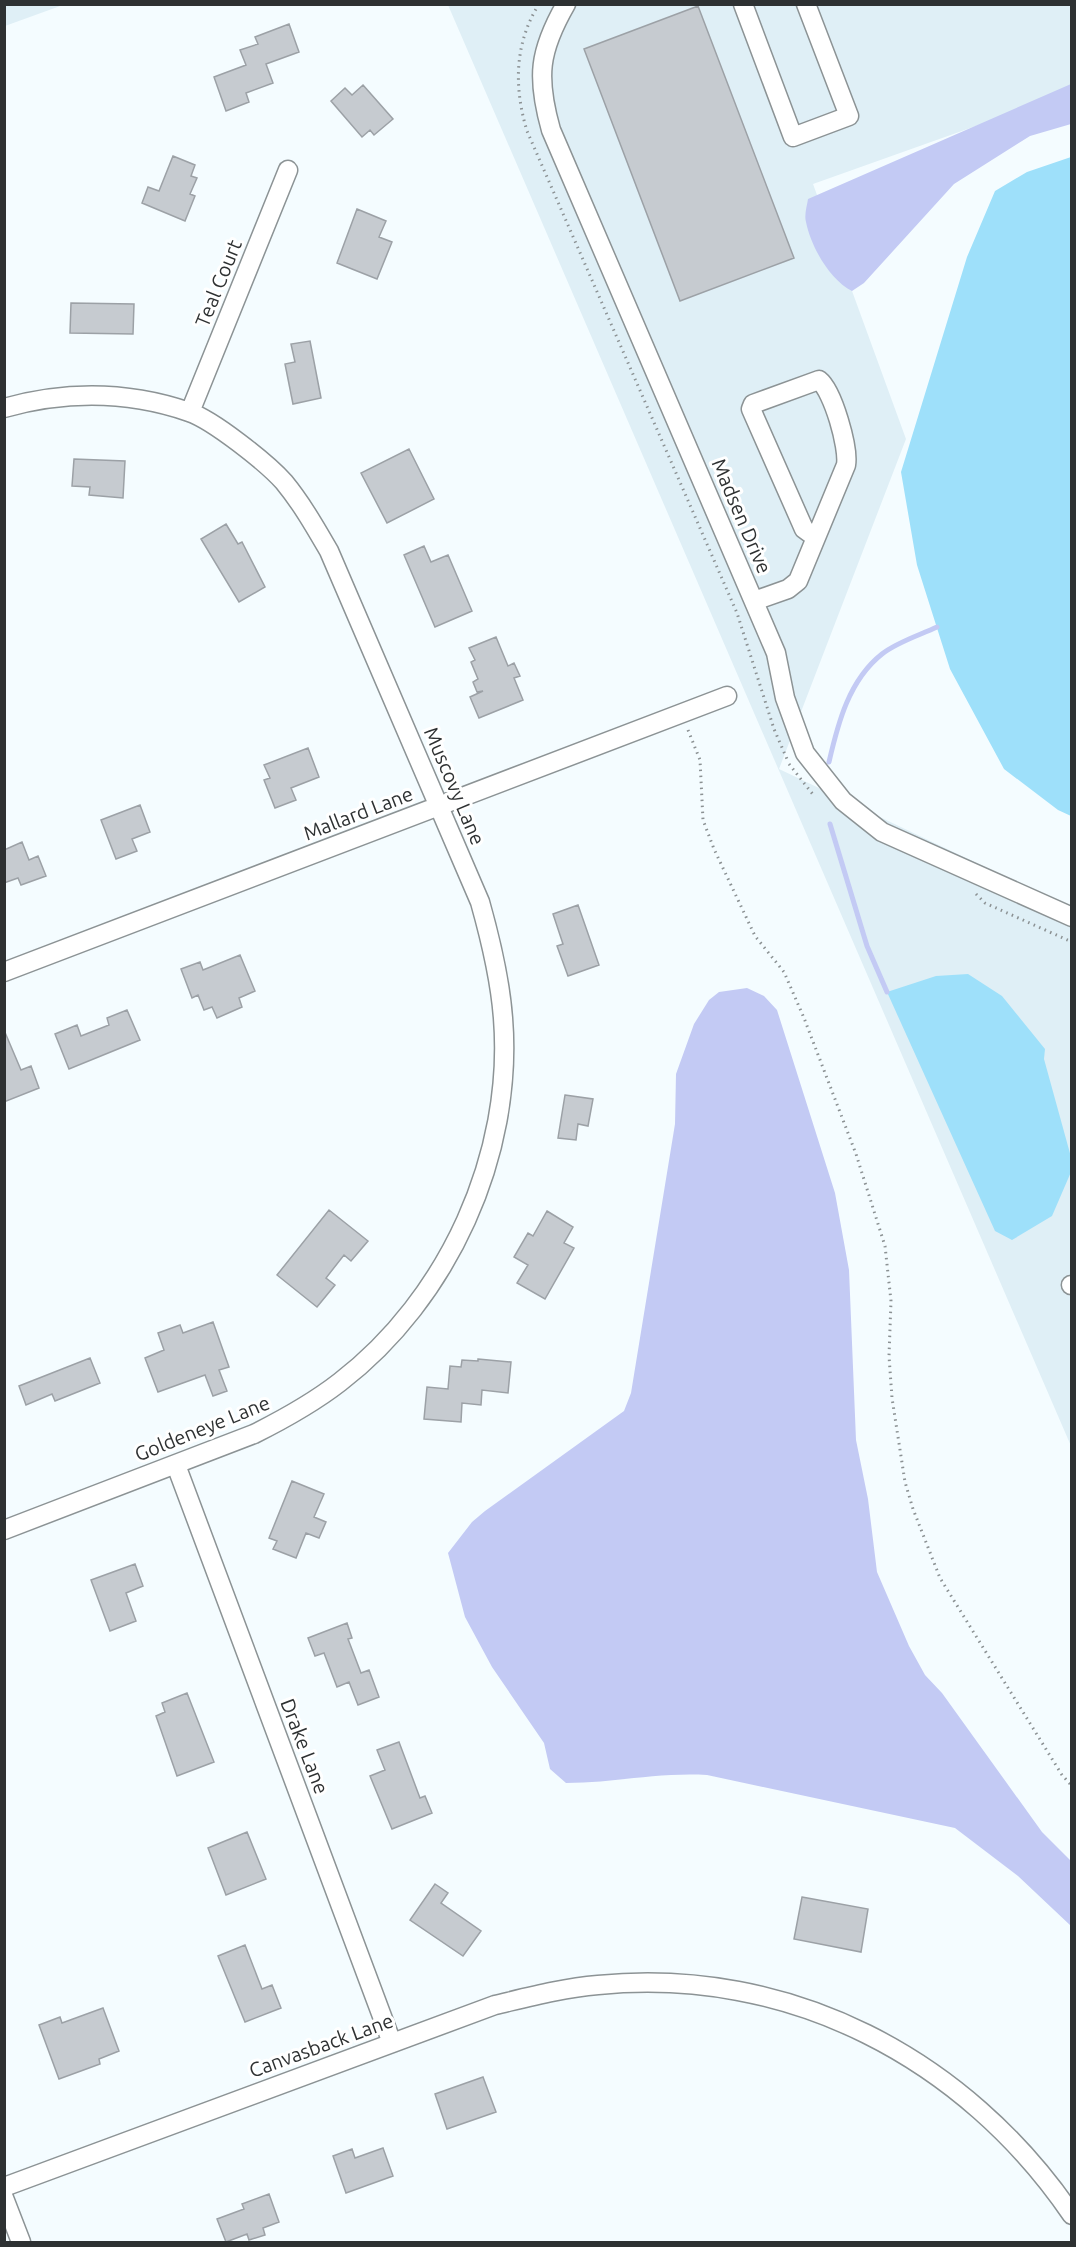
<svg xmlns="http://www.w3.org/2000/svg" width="1076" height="2247" viewBox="0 0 1076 2247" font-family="Ubuntu,sans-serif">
  <rect width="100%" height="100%" fill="#f4fcff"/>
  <path fill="#dfeff6" d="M5,4h58v1l-58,21z
    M448,5h623v87l-258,92 93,255 -127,330 292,139v538z"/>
  <path fill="#9ee0fa" d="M1071,157h1l-1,659 -13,-6 -54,-41 -54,-100 -33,-104 -16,-93 66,-215 28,-66 32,-19z
    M968,974l34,22 43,53 -1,10 27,98v15l-19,44 -40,24 -17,-9 -108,-239 49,-16z"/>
  <path fill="#c3caf4" d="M1071,84v40l-41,12 -76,48 -90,99 -12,8c-22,-11 -41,-44 -46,-69 -2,-7 1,-16 2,-23z
    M747,988l17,8 13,14 58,183 14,77 7,170 12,59 9,73 32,74 16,29 17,18 100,139 29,29v65l-53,-50 -63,-48 -248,-53c-48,-3 -94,8 -141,8l-16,-14 -6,-26 -52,-76 -27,-50 -17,-64 24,-31 13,-11 139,-100 7,-18 44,-269 1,-50 18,-50 15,-24 10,-8z"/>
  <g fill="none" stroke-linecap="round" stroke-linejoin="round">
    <path stroke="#c3caf4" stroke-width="5" d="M829,762c9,-39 20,-82 53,-108 15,-12 38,-19 55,-27
      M830,824l37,122 20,46"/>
  </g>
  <path fill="#c6cbd0" stroke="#9ca1a6" stroke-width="1.5" d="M698,6l96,252 -114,43 -96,-252z
    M289,24l10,28 -33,12 7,19 -27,10 3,9 -23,9 -12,-34 32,-12 -6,-15 18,-6 -3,-7z
    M363,85l30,34 -19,16 -4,-5 -8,7 -31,-36 14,-13 7,7z
    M173,156l22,9 -4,11 6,2 -7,16 5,2 -10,25 -43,-18 6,-16 11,4z
    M357,209l29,12 -7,16 13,5 -15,37 -40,-16z
    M71,303l63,1 -1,30 -63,-1z
    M310,341l11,57 -28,6 -8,-40 10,-2 -4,-18z
    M409,449l25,50 -47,24 -26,-50z
    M74,459l51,2 -2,37 -34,-3 1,-8 -18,-1z
    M226,524l12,20 4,-2 23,45 -26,15 -38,-63z
    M424,546l7,16 17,-7 24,56 -37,16 -31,-72z
    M496,637l12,29 6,-3 6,13 -6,2 9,22 -44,18 -9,-21 13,-6 -6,1 -4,-10 5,-3 -7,-17 4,-2 -6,-12z
    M308,748l11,29 -28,11 5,12 -21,8 -11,-28 6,-2 -6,-13z
    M140,805l10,27 -18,7 5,12 -21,8 -15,-39z
    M22,842l7,18 9,-4 8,20 -25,9 -3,-7 -14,5v-33z
    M578,905l21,60 -31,11 -11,-30 6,-2 -10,-30z
    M240,955l15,36 -16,7 3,9 -25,11 -5,-11 -8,3 -6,-15 -6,3 -11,-29 19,-7 3,8z
    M127,1010l13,30 -71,29 -14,-35 22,-9 4,11 28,-11 -2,-7z
    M4,1030l17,40 10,-4 8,22 -35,14z
    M565,1095l28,4 -5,27 -10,-2 -2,16 -18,-2z
    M329,1210l39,31 -17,20 -7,-6 -18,23 9,7 -18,22 -40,-32z
    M547,1211l26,16 -9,16 10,5 -29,51 -28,-16 11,-18 -14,-8 14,-24 5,3z
    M213,1322l16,45 -10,3 8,21 -14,5 -8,-21 -47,17 -13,-34 19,-8 -6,-17 22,-8 3,8z
    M90,1358l10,25 -45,18 -3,-7 -26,11 -7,-19z
    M478,1359l33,3 -3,31 -26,-3 -1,15 -19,-2 -1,19 -37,-3 3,-32 21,2 2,-23 11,1 1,-7 16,1z
    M292,1481l32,13 -10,23 12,5 -7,16 -13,-5 -10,25 -23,-9 4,-8 -8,-3z
    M135,1564l8,22 -17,7 10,28 -26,10 -19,-51z
    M347,1623l5,15 -4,1 13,34 8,-3 10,27 -21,8 -9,-23 -12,5 -13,-34 -9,3 -7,-18z
    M187,1693l27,69 -37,14 -21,-60 9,-4 -3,-9z
    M399,1742l21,56 5,-2 7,17 -40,16 -22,-53 15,-6 -8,-20z
    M247,1832l19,47 -40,16 -18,-47z
    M435,1884l13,9 -7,10 40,28 -18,25 -53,-36z
    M802,1897l66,12 -7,43 -67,-13z
    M245,1945l17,44 10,-4 9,23 -36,14 -27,-66z
    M103,2008l16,43 -20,8 1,5 -41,15 -20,-54 21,-8 2,6z
    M483,2077l13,35 -49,17 -12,-35z
    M383,2148l10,28 -47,17 -13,-37 19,-7 3,9z
    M269,2194l10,28 -16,6 2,7 -16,5 -2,-6 -21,8 -9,-23 27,-10 -2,-5z"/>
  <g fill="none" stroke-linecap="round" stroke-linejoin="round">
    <defs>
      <path id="minor" d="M566,4c-27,47 -30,73 -15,126l225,523 9,45 20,55 38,48 39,31 190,85
        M743,4l50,133 56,-21 -43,-112
        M4,408c61,-17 124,-17 185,4 24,8 78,51 95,70 18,22 31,45 45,69l151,351c11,39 20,76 23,116 11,137 -55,281 -163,364 -27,21 -56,37 -86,52l-250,96
        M190,412l98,-242
        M754,601l34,-12 10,-8 48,-116c3,-17 -13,-74 -27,-85l-66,24 -2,5 53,120 11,8
        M4,972l723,-276
        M1071,1285h1
        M176,1465l216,578
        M4,2187l491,-182c34,-8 68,-17 103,-20 191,-19 367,73 474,230
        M4,2198l17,44"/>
    </defs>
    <use href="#minor" stroke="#8c9395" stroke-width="21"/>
    <path stroke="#8b9193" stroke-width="3" stroke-dasharray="1.5 4.5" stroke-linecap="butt" d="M539,4c-25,40 -25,84 -12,127l210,482 37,116 13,30
      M688,730l12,30 3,60 11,29 41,87 29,36 20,46 52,136 29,92 6,55 -2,55 3,42 13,84 8,27 27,69 122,197 10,11
      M789,764l26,33
      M976,894l9,9 87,39"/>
    <use href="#minor" stroke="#fff" stroke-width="18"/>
  </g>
  <g text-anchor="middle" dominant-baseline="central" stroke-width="6" stroke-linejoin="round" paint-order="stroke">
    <g font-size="20" fill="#2e3132" stroke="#fff">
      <text transform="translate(218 283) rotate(-68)">Teal Court</text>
      <text transform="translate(742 516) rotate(67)">Madsen Drive</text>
      <text transform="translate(455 786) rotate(67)">Muscovy Lane</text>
      <text transform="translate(358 813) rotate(-21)">Mallard Lane</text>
      <text transform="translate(202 1428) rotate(-22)">Goldeneye Lane</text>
      <text transform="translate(305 1746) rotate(69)">Drake Lane</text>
      <text transform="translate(321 2045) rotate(-20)">Canvasback Lane</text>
    </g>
  </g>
  <rect width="1076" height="2247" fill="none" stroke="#2e3132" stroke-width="12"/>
</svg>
